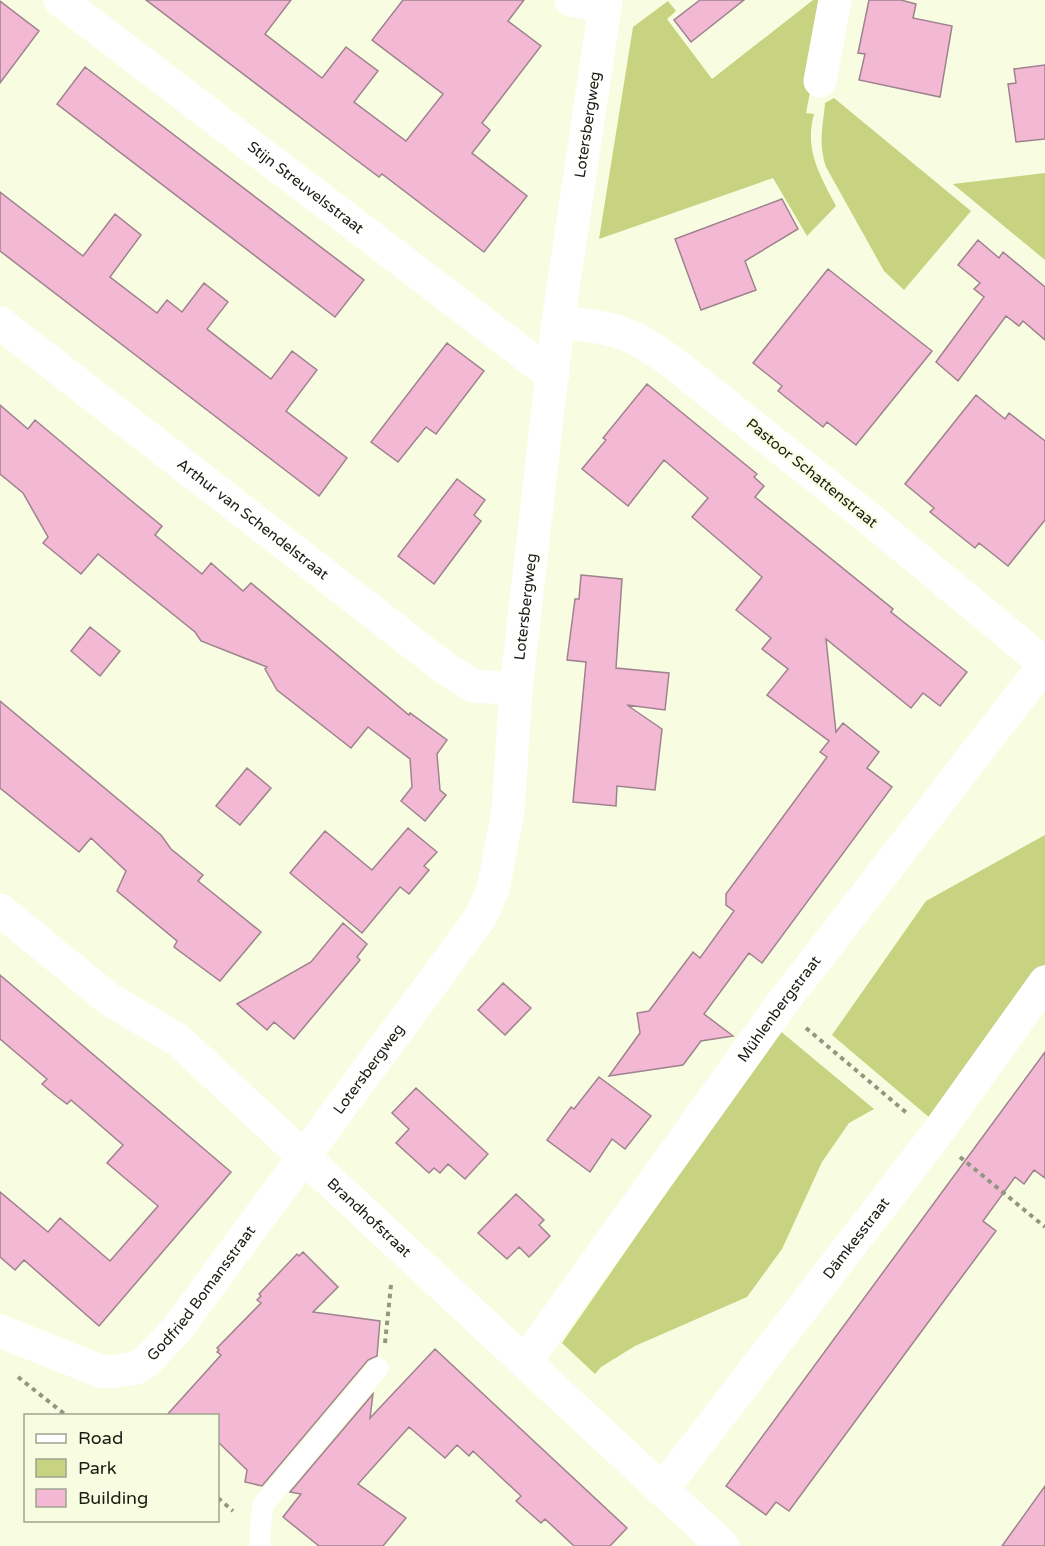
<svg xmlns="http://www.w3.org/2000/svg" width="1045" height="1546" viewBox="0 0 1045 1546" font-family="'Varela Round',sans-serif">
  <rect width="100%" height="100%" fill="#f8fde1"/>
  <path fill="#c7d381" d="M813,0h15l-22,113 8,1c-10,36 6,61 22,92l-29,30 -34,-58 -174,61 34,-212 35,-26 8,10 -9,8 45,60z
    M834,98l137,113 -67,79 -20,-19 -58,-104c-8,-25 -3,-40 -1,-64z
    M1045,173v87l-92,-76z
    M1045,835v129l-115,154 -98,-83 94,-134z
    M779,1030l95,79 -25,14 -27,39 -40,87 -35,48 -112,49 -34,21 -6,7 -33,-31z"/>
  <path fill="#f3b8d3" stroke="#9e838f" stroke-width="1.5" d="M146,0h145l-26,34 57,44 24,-31 32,24 -24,31 52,39 37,-47 -71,-54 31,-40h121l-16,21 33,25 -59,77 8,7 -18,23 55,43 -43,56 -102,-78 -3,3 -28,-21z
    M700,0h44l-53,42 -17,-22z
    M869,0h32l15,4 -3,14 39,8 -12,71 -81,-17 6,-26 -7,-1z
    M0,1l39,30 -39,52z
    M1045,65v74l-29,3 -8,-58 8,-1 -2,-14z
    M85,67l279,213 -29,37 -278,-213z
    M0,192l83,64 32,-42 26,21 -31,42 47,36 10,-13 15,12 22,-29 24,19 -21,27 64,50 21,-28 25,19 -31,41 61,47 -28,38 -319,-245z
    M782,199l16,30 -53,32 11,29 -55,20 -26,-71z
    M978,240l21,18 4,-6 42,35v53l-22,-19 -4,5 -13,-10 -48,65 -22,-19 48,-65 -10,-8 6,-6 -22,-18z
    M828,269l104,82 -76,94 -29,-23 -4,5 -45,-36 4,-5 -29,-23z
    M447,343l37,28 -48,63 -10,-7 -28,35 -27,-20z
    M647,384l110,90 -3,3 10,9 -9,11 138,112 -2,3 76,60 -27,34 -17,-13 -12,15 -85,-69 10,93 7,-9 36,29 -12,16 25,19 -130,176 -13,-10 -45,61 29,22 -32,5 -18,24 -74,11 31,-43 -3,-20 12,-2 44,-59 7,6 34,-47 -8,-6v-11l101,-137 -7,-5 9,-11 -62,-46 21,-26 -26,-20 9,-11 -35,-28 26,-33 -70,-60 16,-19 -44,-38 -36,46 -46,-37 24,-29 -3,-2z
    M976,395l29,24 4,-6 36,28v79l-37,46 -29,-23 -4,5 -45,-36 4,-4 -29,-24z
    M0,405l28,24 7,-9 99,83 28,23 -7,9 47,39 9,-11 32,28 8,-8 158,132 1,-2 37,27 -10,14 3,36 6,5 -21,26 -24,-20 11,-14 -2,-28 -42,-32 -17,21 -74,-58 -12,-21 2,-2 -66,-26 -6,-9 -97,-78 -17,20 -38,-31 5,-6 -25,-44 -23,-19z
    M457,479l28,21 -11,15 7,6 -47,63 -36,-28z
    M581,575l41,4 -6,89 53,5 -4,37 -38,-5 35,24 -7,61 -38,-4 -1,20 -43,-4 13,-140 -19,-2 8,-61h4z
    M90,627l30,24 -20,25 -29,-25z
    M0,701l161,134 10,14 32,26 -5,6 63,51 -41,49 -46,-34 3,-6 -60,-50 9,-20 -35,-33 -12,14 -79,-64z
    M247,768l24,20 -31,37 -24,-19z
    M408,828l29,24 -13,14 5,4 -20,24 -9,-7 -38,46 -72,-60 35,-42 47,39z
    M343,923l24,21 -10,13 3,3 -66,79 -20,-17 -7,8 -30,-26 74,-42z
    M0,975l231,197 -132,154 -75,-66 -9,10 -15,-13v-65l48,40 12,-14 50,43 48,-55 -51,-43 16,-18 -52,-45 -4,4 -12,-9 -13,-11 5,-5 -47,-40z
    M503,983l28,25 -26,27 -27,-25z
    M1045,1052v126l-11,-8 -10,14 -9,-7 -32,44 13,10 -44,59 -163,221 -13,-9 -10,13 -40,-29z
    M599,1077l52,39 -26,33 -13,-10 -22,33 -43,-32 24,-33 3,2z
    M416,1088l72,66 -23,25 -17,-15 -8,9 -6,-5 -5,5 -33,-30 13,-14 -17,-16z
    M516,1194l28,26 -5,5 11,11 -21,21 -10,-10 -12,12 -29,-26z
    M303,1252l35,35 -25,25 67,9 -3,35 -9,4 -106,126 -17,-4 2,-12 -29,-28v-26h-52l55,-61 -4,-3 2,-2 -2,-2 44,-45 -4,-3 4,-4 -2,-2 38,-40 2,2z
    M435,1349l192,179 -17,18h-36l-29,-27 -4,4 -25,-22 5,-5 -48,-45 -4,5 -12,-11 -12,13 -36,-31 -51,57 48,34 -23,28h-64l-36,-29 18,-23 -11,-2 83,-98 -3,24z
    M1045,1486v60h-43z"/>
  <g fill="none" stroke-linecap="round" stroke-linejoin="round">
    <path stroke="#939682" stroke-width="4" stroke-dasharray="4.5 4.5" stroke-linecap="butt" d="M806,1028l102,86
      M960,1157l85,70
      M385,1343l6,-58
      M18,1377l49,39
      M218,1498l15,13"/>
    <path stroke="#fff" stroke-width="21" d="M260,1546v-14l3,-27 115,-137"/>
    <g stroke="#fff" stroke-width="33">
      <path id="s1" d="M60,0l493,376"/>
      <path d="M571,0l34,6"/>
      <path d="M820,81l15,-81"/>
      <path id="s2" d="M0,323l449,348 25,15 42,3"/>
      <path id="s3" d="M0,910l109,89 69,41 545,506"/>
      <path id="s4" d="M0,1331l100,40 11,1 25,-4 11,-7 30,-32 303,-411 13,-28 15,-79 8,-122 42,-367 48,-322"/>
      <path id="s5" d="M525,1362l255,-356 265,-342 -174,-144 -203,-161c-9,-6 -18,-12 -28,-18 -25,-14 -54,-16 -82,-19"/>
      <path id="s6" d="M662,1490l273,-354 110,-154"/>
    </g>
  </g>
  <g text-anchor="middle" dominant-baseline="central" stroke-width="4.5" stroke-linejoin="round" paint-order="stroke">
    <g font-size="15" fill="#1b1d13" stroke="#f8fde1">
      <text stroke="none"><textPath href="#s4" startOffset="1514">Lotersbergweg</textPath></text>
      <text stroke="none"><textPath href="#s1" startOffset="309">Stijn Streuvelsstraat</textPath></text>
      <text transform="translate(812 473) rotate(39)">Pastoor Schattenstraat</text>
      <text stroke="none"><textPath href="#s2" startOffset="320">Arthur van Schendelstraat</textPath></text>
      <text stroke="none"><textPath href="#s4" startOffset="1028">Lotersbergweg</textPath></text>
      <text stroke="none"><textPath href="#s5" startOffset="435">Mühlenbergstraat</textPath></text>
      <text stroke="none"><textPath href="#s4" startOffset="524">Lotersbergweg</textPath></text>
      <text stroke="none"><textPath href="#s3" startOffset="482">Brandhofstraat</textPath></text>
      <text stroke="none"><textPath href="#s6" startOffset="318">Dämkesstraat</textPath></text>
      <text stroke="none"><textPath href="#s4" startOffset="244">Godfried Bomansstraat</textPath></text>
    </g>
  </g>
  <rect x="24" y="1414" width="195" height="108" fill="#f8fde1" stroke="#a0a38f" stroke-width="1.5"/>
  <rect x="36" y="1434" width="30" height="9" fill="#ffffff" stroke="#a0a38f" stroke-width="1.5"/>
  <text x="78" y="1444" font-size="18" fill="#1b1d13">Road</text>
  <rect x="36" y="1459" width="30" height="18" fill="#c7d381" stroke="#a0a38f" stroke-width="1.5"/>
  <text x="78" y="1474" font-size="18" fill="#1b1d13">Park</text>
  <rect x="36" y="1489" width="30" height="18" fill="#f3b8d3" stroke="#a0a38f" stroke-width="1.5"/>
  <text x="78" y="1504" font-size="18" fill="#1b1d13">Building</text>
</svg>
